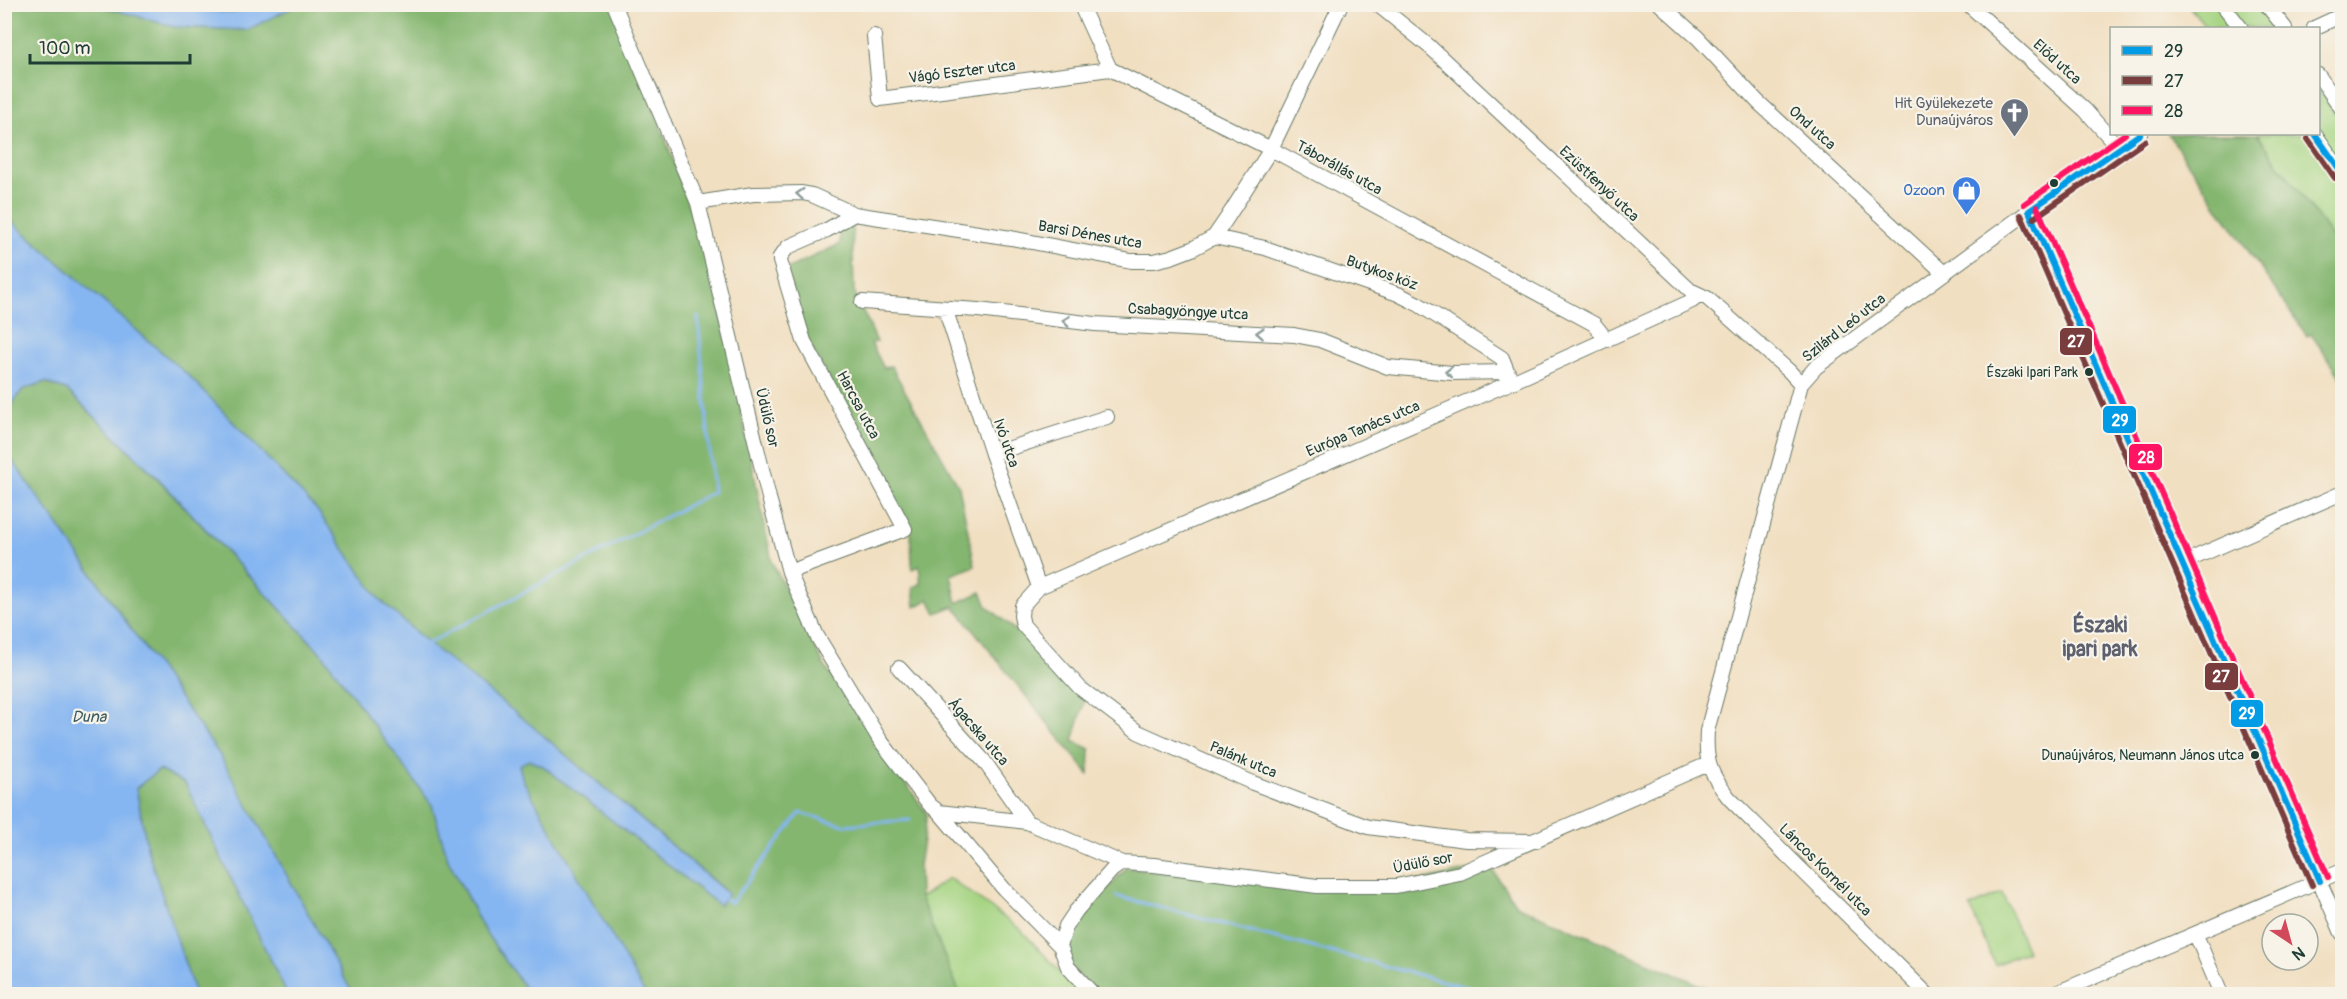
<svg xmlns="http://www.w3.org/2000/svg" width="2347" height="999" viewBox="0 0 2347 999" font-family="Pangolin,sans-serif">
  <rect width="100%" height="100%" fill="#f7f3e8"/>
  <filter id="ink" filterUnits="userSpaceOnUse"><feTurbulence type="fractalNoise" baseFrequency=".0167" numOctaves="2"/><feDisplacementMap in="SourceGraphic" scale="12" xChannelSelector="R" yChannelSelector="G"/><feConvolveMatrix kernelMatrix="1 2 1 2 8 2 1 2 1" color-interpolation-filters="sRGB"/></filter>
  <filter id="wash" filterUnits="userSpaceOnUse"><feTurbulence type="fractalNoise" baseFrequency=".008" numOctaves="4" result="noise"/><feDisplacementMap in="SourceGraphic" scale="24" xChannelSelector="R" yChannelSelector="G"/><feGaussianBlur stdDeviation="1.35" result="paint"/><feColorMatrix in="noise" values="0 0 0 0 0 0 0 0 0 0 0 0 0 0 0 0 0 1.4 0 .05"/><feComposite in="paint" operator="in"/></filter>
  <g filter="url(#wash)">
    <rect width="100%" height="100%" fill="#f1dfc1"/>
    <path fill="#a5d482" stroke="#62885b" stroke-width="1.5" d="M2188,5h72l19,23h-72z
      M2319,87l23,38v126l-85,-117h61z
      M949,878l71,51 61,65h-121l-40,-96z
      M2002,893l25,58 -32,14 -25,-58z"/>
    <path fill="#84b670" stroke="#527a52" stroke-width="1.5" d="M5,5h93l77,22 72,3 50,-25h317l53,138 48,139 57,280 52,103 103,149 -8,52 1,31 40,97h-315l-122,-214 -4,-15 10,-5 14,6 176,139 9,-12 -196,-167 -103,-82 -50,-45 -62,-89 -128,-134 -184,-160z
      M167,5h92l-27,8z
      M2168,134h89l85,117v128l-31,-45 -4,2z
      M852,219l2,72 23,51 -6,1 13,25 7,-2 68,121 16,79 -24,9 6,28 24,-11 6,14 48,41 20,29 30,24 -12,41 17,8 -1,26 -135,-169 -18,7 -7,-14 -14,8 -2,-20 8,-3 -2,-18 -7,3 -1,-37 -103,-191 -23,-71 55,-26 -1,-18z
      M45,382l23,9 90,88 166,177 108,149 16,55 36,70 45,64h-176l-134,-240 -214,-304c0,-18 1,-47 17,-60 5,-4 17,-5 23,-8z
      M158,770l27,13 102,211h-92l-47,-142 -12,-64z
      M1490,866l26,39 205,89h-625l-36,-41 11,-23 55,-62 269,18z"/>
    <path fill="#86b6f1" stroke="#527a92" stroke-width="1.5" d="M98,5h69l65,8 27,-8h38l-50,25 -72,-3z
      M5,216l184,160 128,134 62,89 50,45 103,82 196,168 -9,11 -176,-139 -14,-6 -10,5 4,15 122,214h-116l-45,-64 -36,-71 -16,-54 -108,-149 -166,-178 -90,-87 -23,-9 -23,8 -9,13 -8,26z
      M5,450l214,304 134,240h-66l-102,-211 -26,-13 -23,18 12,64 47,142h-190z"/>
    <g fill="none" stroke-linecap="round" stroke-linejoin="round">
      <path stroke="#86b6f1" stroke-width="3" d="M427,644l286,-152 -15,-175
        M1116,896l376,98
        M725,899l6,4 69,-90 44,12 66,-5"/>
    </g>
  </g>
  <g filter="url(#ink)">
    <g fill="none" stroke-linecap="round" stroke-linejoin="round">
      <defs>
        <path id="minor" d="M614,4l84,199 71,295 20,74 28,64 63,104 50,65 9,7 65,77 56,57 8,21 25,27
          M1080,4l30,65 161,80 323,175 13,16
          M1377,4l53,43 260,243 17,8 82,73 12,13
          M1660,4l38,34 60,64 186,171
          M1968,4l117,106 34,38
          M2222,4l19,24
          M2266,4l19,24
          M2314,28l28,-13
          M874,36l6,63 230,-30
          M2318,75l24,34
          M2315,134l27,39
          M698,203l55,-9 49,-1 10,2 42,19 157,24 120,23h23l17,-4 21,-8 22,-12 13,-19 44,-69 70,-145
          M2029,211l313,722
          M1214,237l51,11 133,46 20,10 84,54 8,20
          M862,302l116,8 117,14 199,11 26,5 68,27 64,6 56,-1
          M945,308l47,146 47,133
          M992,454l115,-37
          M2182,563l160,-70
          M789,572l116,-43 -101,-188 -24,-80v-4l8,-10 39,-17 27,-16
          M899,668l85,93 43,61
          M939,812l88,10 95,41
          M1536,841l-70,-1 -98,-13 -115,-44 -115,-51 -58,-44 -57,-63 -2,-9 1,-10 17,-19 473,-205 180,-81 6,-5
          M2196,935l25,59
          M1060,946l6,-20 10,-15 36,-41 10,-7 32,2 163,21h79l64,-13 248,-109
          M1927,994l-198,-196c-19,-24 -24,-36 -22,-67l94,-347 15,-17 213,-156 111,-77
          M2054,994l288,-123"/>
      </defs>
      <use href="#minor" stroke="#687665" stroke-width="16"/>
      <use href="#minor" stroke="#fff" stroke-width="14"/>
      <defs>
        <path id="bus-1" d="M2315,134l27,39
          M2029,211l291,670
          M2029,211l111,-77"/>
        <path id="bus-2" d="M2308,139l27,39
          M2021,215l291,670
          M2034,218l111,-77"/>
        <path id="bus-3" d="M2024,204l101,-70
          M2037,207l291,670"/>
      </defs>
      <use href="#bus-1" stroke="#f7f3e8" stroke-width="10"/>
      <use href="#bus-2" stroke="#f7f3e8" stroke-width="10"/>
      <use href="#bus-3" stroke="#f7f3e8" stroke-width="10"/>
      <use href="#bus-1" stroke="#029be6" stroke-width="6"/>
      <use href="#bus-2" stroke="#7a3d3d" stroke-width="6"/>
      <use href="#bus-3" stroke="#ff1464" stroke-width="6"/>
    </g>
    <defs><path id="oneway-chevron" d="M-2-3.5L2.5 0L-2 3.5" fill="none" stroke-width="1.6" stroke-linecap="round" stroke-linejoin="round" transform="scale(1.5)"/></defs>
    <g stroke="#8f9e9a">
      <use href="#oneway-chevron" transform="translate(800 194) rotate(-175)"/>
      <use href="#oneway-chevron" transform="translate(1066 321) rotate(-173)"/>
      <use href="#oneway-chevron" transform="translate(1260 333) rotate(-176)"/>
      <use href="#oneway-chevron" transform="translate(1449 372) rotate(-179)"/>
    </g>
  </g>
  <defs>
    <symbol id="church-pin" viewBox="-11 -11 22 30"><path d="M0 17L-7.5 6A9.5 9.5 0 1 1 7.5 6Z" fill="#6b7280" stroke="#f7f3e8"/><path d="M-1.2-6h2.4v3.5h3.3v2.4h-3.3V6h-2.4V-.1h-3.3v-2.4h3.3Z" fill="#fff"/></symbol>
    <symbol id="shop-pin" viewBox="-11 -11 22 30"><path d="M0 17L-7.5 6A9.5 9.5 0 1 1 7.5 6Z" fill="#3f7fe0" stroke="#f7f3e8"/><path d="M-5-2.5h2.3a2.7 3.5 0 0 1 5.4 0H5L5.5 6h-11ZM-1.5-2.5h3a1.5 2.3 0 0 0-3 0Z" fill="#fff"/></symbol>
  </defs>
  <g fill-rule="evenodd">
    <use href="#church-pin" x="1998" y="96" width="33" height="45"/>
    <use href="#shop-pin" x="1950" y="174" width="33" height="45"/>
  </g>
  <g fill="#1f3d34" stroke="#f7f3e8" stroke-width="2">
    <circle cx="2054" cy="183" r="5"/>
    <circle cx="2089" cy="372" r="5"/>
    <circle cx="2255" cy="755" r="5"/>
  </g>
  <g text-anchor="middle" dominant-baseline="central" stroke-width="4.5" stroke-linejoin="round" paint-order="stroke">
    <g font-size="14" fill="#1f3d34" stroke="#f7f3e8" text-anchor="end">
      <text x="2078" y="372">Északi Ipari Park</text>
      <text x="2244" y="755">Dunaújváros, Neumann János utca</text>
    </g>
    <g font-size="15" fill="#1f3d34" stroke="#f7f3e8">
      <text transform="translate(2057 62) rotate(42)">Előd utca</text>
      <text transform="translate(962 72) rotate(-7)">Vágó Eszter utca</text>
      <text transform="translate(1812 128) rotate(42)">Ond utca</text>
      <text transform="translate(1339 168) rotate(29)">Táborállás utca</text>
      <text transform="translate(1599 184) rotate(43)">Ezüstfenyő utca</text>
      <text transform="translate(1090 235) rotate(10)">Barsi Dénes utca</text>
      <text transform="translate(1382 273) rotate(20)">Butykos köz</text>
      <text transform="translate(1188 312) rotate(3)">Csabagyöngye utca</text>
      <text transform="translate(1844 328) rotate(-38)">Szilárd Leó utca</text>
      <text transform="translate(858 405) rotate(62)">Harcsa utca</text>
      <text transform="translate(767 418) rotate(77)">Üdülő sor</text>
      <text transform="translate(1363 429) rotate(-23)">Európa Tanács utca</text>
      <text transform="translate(1006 443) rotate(71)">Ivó utca</text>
      <text transform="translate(978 732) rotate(49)">Ágacska utca</text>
      <text transform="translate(1243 760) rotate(23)">Palánk utca</text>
      <text transform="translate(1423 863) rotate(-11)">Üdülő sor</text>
      <text transform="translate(1825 870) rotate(45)">Láncos Kornél utca</text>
    </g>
    <g font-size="15" fill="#5b616d" stroke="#f7f3e8" text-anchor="end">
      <text x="1993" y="103">Hit Gyülekezete<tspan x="1993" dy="17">Dunaújváros</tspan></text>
    </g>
    <g font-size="15" fill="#366cbe" stroke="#f7f3e8" text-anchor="end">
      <text x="1945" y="190">Ozoon</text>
    </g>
    <g font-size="16" font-style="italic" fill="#395b63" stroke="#f7f3e8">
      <text x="89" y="717">Duna</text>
    </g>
    <g font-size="21" font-weight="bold" fill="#5d606e" stroke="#f7f3e8">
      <text x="2100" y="625">Északi<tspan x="2100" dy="24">ipari park</tspan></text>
    </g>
  </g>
  <g stroke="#f7f3e8" stroke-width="2">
    <rect x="2059" y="327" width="34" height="29" rx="6" fill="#7a3d3d"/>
    <rect x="2102" y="405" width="35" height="29" rx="6" fill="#029be6"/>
    <rect x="2128" y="443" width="35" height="28" rx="6" fill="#ff1464"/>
    <rect x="2204" y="662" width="35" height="29" rx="6" fill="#7a3d3d"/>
    <rect x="2230" y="699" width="34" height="29" rx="6" fill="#029be6"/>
  </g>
  <g font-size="16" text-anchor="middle" font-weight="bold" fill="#fff">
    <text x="2076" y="347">27</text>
    <text x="2120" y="426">29</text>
    <text x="2146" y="463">28</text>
    <text x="2221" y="682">27</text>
    <text x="2247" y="719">29</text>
  </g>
  <rect width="2347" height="999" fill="none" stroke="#f7f3e8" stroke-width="24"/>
  <rect x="2110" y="27" width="210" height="108" fill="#f7f3e8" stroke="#a1aaa0" stroke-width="1.5"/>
  <rect x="2122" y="46" width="30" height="9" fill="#029be6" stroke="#a1aaa0" stroke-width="1.5"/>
  <text x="2164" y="57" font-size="18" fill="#1f3d34">29</text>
  <rect x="2122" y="76" width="30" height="9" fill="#7a3d3d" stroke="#a1aaa0" stroke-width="1.5"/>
  <text x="2164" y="87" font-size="18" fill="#1f3d34">27</text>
  <rect x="2122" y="106" width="30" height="9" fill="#ff1464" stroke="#a1aaa0" stroke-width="1.5"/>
  <text x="2164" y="117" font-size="18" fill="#1f3d34">28</text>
  <g transform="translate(2290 942) rotate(144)"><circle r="28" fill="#f7f3e8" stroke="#a1aaa0" stroke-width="1.5"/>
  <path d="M0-4.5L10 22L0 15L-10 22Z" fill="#d1495b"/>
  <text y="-9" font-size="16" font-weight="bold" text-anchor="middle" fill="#1f3d34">N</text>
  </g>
  <path d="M30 54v9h160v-9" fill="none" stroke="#1f3d34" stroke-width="3"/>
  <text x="39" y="54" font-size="18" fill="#1f3d34" stroke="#f7f3e8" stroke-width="4.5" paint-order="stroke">100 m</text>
</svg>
